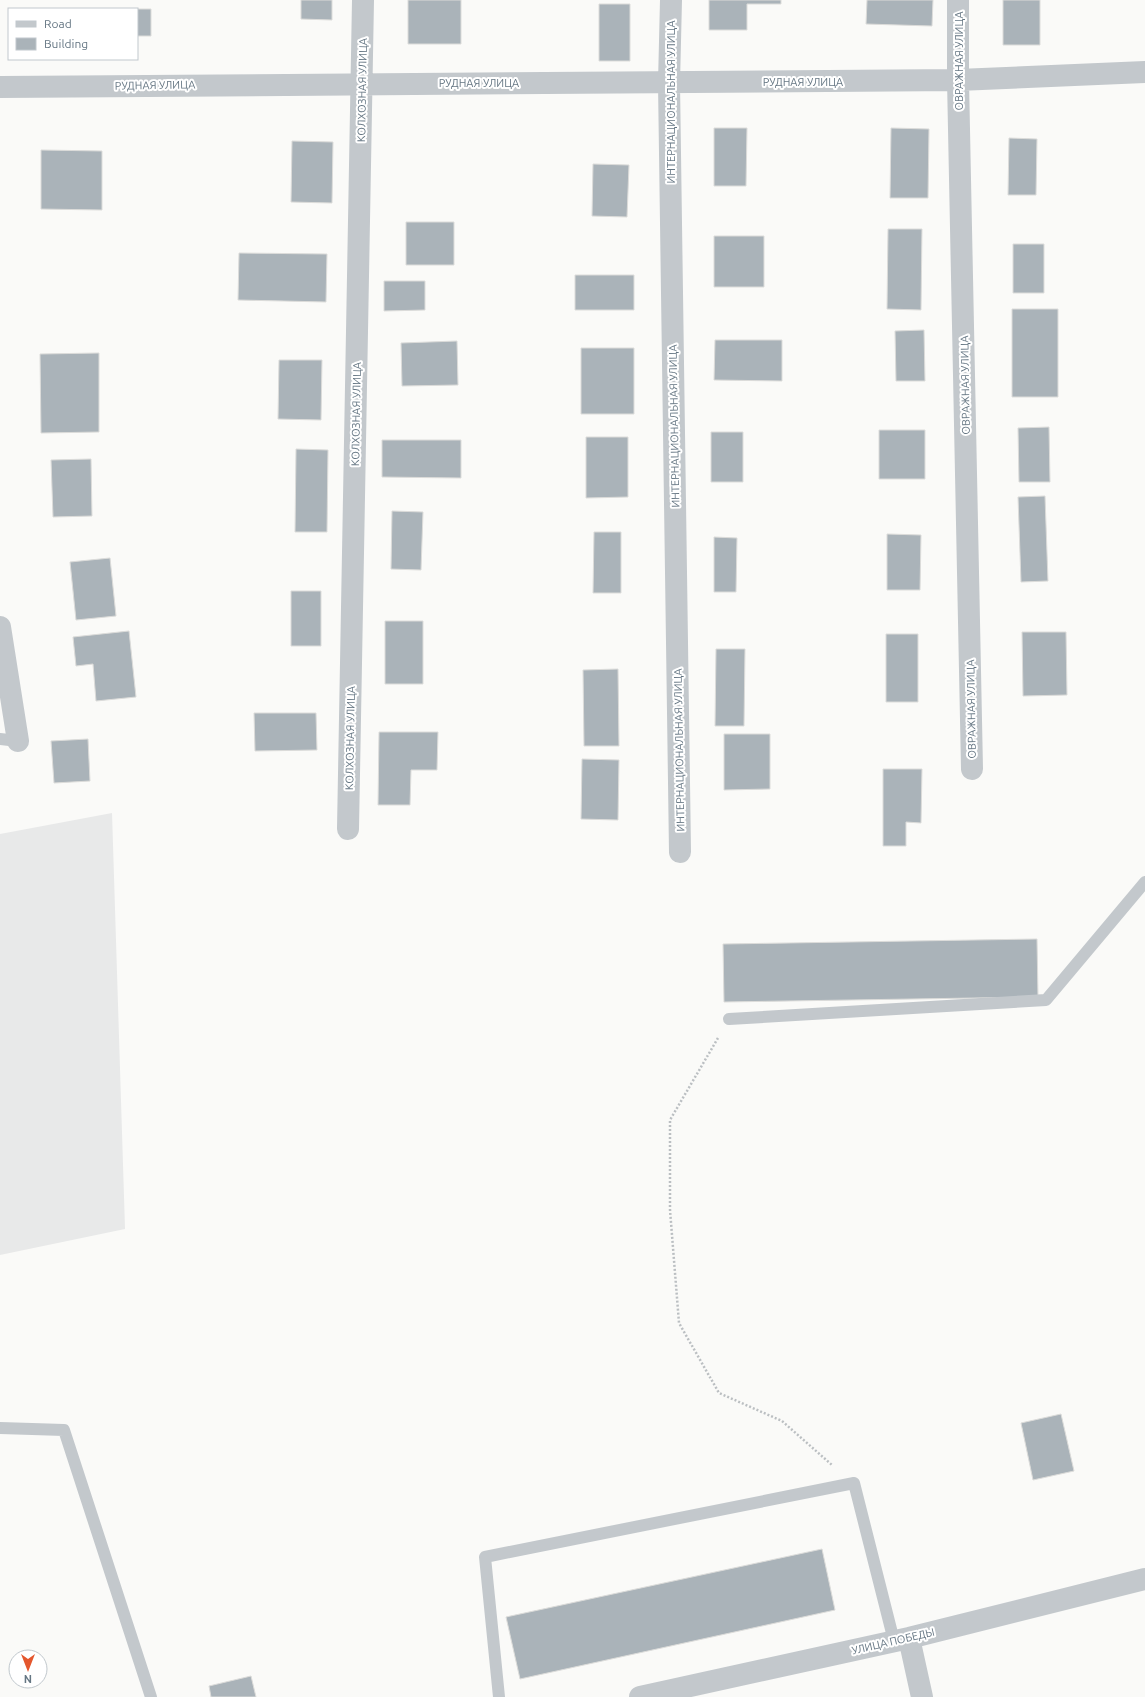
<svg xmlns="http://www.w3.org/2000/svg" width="1145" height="1697" viewBox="0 0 1145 1697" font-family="Ubuntu,sans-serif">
  <rect width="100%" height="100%" fill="#fafaf8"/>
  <path fill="#e8e9e9" d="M112,813l13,416 -125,26v-421z"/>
  <path fill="#aab3b9" stroke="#dcdcda" d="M301,0h31v20l-31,-1z
    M408,0h53v44h-53z
    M709,0h72v4h-34v26h-38z
    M867,0h66l-1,26 -66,-2z
    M1003,0h37v45h-37z
    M599,4h31v57h-31z
    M137,9h14v27h-14z
    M714,128h33l-1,58h-32z
    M891,128l38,1 -1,69h-38z
    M1009,138l28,1 -1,56h-28z
    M292,141l41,1 -1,61 -41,-1z
    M41,150l61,1v59l-61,-1z
    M593,164l36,1 -2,52 -35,-1z
    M406,222h48v43h-48z
    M888,229h34l-1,81 -34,-1z
    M714,236h50v51h-50z
    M1013,244h31v49h-31z
    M239,253l88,1 -1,48 -88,-2z
    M575,275h59v35h-59z
    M384,281h41v29l-41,1z
    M1012,309h46v88h-46z
    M924,330l1,51h-29l-1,-50z
    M715,340h67v41l-68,-1z
    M457,341l1,44 -56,1 -1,-43z
    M581,348h53v66h-53z
    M99,353v79l-58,1 -1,-79z
    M279,360h43l-1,60 -43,-1z
    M1049,427l1,55h-31l-1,-54z
    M879,430h46v49h-46z
    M711,432h32v50h-32z
    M586,437h42v60l-42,1z
    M382,440h79v38l-79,-1z
    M296,449l32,1 -1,82h-32z
    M91,459l1,57 -39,1 -2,-57z
    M1045,496l3,85 -27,1 -3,-85z
    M392,511l31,1 -2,58 -30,-1z
    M594,532h27v61h-28z
    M887,534l34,1 -1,55h-33z
    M714,537l23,1 -1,54h-22z
    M110,558l6,58 -40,4 -6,-58z
    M291,591h30v55h-30z
    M385,621h38v63h-38z
    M129,631l7,66 -40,4 -3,-37 -17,2 -3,-29z
    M1022,632h44l1,63 -44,1z
    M886,634h32v68h-32z
    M716,649h29l-1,77h-29z
    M618,669l1,77h-35l-1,-76z
    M254,713h62l1,37 -62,1z
    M379,732h59l-1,38h-26l-1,35h-32z
    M724,734h46v55l-46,1z
    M88,739l2,42 -36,2 -3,-42z
    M582,759l37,1 -1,60 -37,-1z
    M883,769h39l-1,54 -15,-1v24h-23z
    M1037,939l1,58 -314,5 -1,-58z
    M1061,1414l13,57 -41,9 -12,-57z
    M822,1549l13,61 -315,69 -14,-62z
    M251,1676l5,21h-45l-2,-11z"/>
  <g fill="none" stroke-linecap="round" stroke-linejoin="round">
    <path stroke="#bbbfc2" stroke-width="2.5" stroke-dasharray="2 2" stroke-linecap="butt" d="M718,1038l-48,82v90l9,113 40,70 63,28 50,44"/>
    <path stroke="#c3c8cc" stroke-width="12" d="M0,739l18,2
      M729,1019l317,-19 99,-118
      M0,1428l64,2 87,267
      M499,1697l-14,-140 369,-74 40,158"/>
    <path stroke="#c3c8cc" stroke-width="22" d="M671,0l-2,83 11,769
      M958,0v80l14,689
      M0,87l958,-7 187,-8
      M0,627l18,114
      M348,829l15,-829
      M909,1638l13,59
      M640,1697l269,-59 236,-59"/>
  </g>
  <g text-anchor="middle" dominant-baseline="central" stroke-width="4" stroke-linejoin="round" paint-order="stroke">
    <g font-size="11" fill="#657683" stroke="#fff">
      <text transform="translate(959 61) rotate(-90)">ОВРАЖНАЯ УЛИЦА</text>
      <text x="803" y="82">РУДНАЯ УЛИЦА</text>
      <text x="479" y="83">РУДНАЯ УЛИЦА</text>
      <text transform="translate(155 85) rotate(-1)">РУДНАЯ УЛИЦА</text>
      <text transform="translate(362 90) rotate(-89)">КОЛХОЗНАЯ УЛИЦА</text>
      <text transform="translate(671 102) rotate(-90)">ИНТЕРНАЦИОНАЛЬНАЯ УЛИЦА</text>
      <text transform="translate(965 385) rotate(-91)">ОВРАЖНАЯ УЛИЦА</text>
      <text transform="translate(356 414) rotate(-89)">КОЛХОЗНАЯ УЛИЦА</text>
      <text transform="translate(674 426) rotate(-91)">ИНТЕРНАЦИОНАЛЬНАЯ УЛИЦА</text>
      <text transform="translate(971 709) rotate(-91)">ОВРАЖНАЯ УЛИЦА</text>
      <text transform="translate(350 738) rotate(-89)">КОЛХОЗНАЯ УЛИЦА</text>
      <text transform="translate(679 750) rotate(-91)">ИНТЕРНАЦИОНАЛЬНАЯ УЛИЦА</text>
      <text transform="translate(893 1641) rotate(-13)">УЛИЦА ПОБЕДЫ</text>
    </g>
  </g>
  <rect x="8" y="8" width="130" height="52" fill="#ffffff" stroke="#c1c8cd"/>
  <rect x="16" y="21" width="20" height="6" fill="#c3c8cc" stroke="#c1c8cd"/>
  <text x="44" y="28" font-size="12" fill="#657683">Road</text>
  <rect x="16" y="38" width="20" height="12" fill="#aab3b9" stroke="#c1c8cd"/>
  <text x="44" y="48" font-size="12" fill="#657683">Building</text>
  <g transform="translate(28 1669) rotate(180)"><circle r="19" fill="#ffffff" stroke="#c1c8cd"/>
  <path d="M0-3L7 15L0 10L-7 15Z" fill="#e4572e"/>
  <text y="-6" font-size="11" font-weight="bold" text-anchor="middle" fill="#657683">N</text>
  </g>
</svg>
